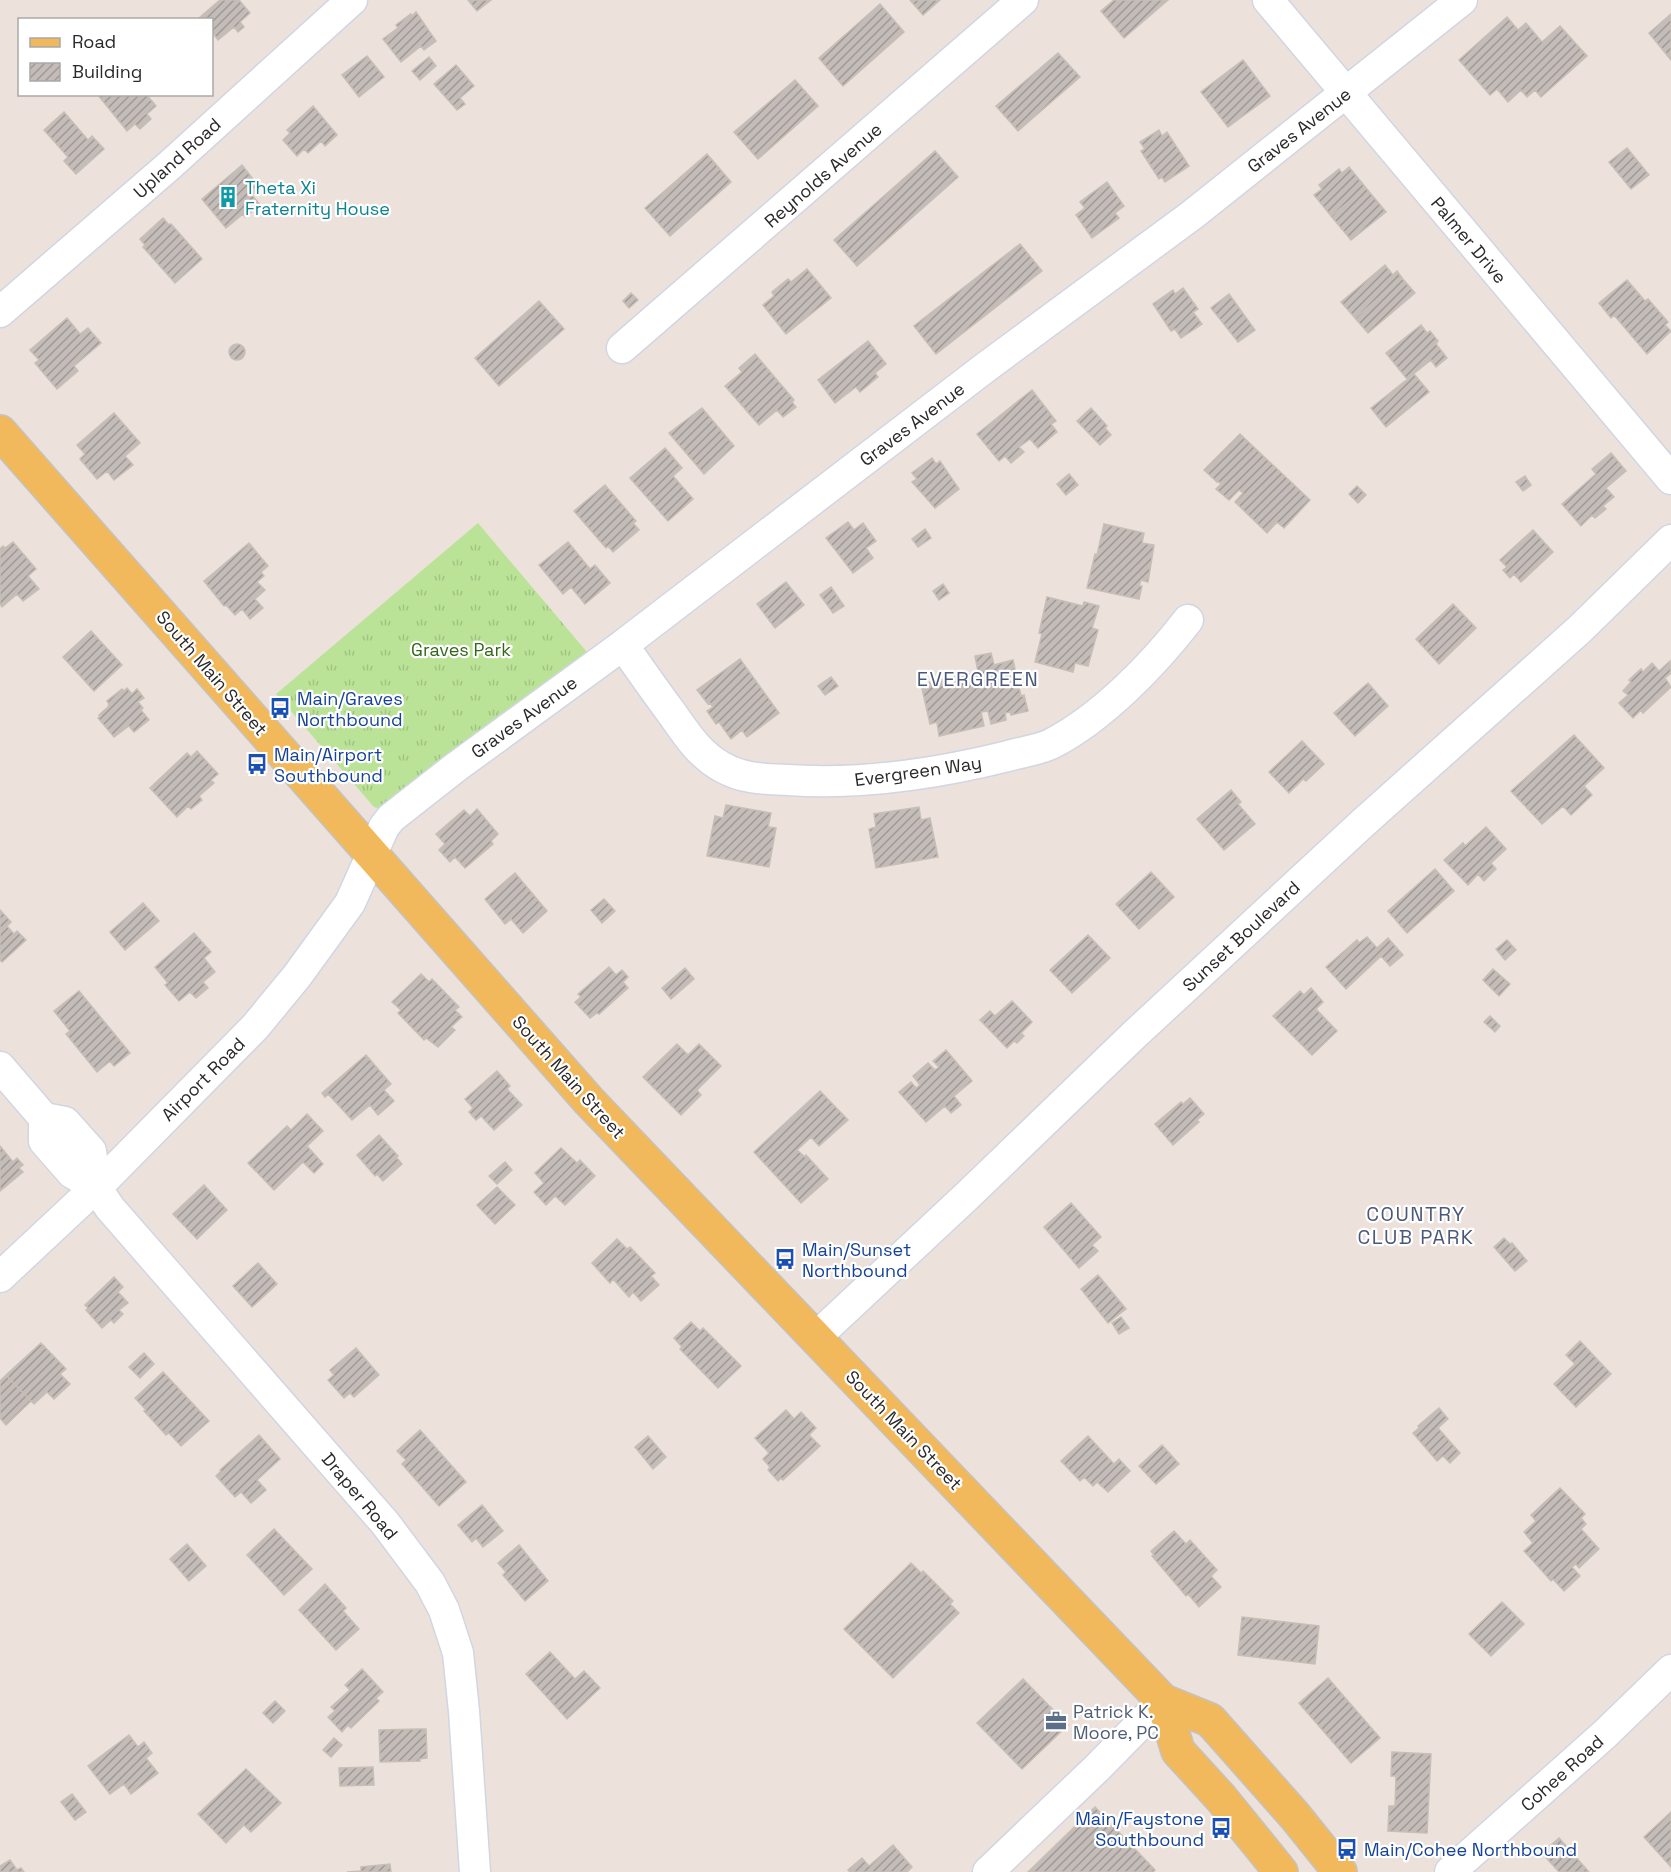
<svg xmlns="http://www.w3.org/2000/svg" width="1671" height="1872" viewBox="0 0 1671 1872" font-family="'Space Grotesk',sans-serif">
  <defs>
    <pattern id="grass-tufts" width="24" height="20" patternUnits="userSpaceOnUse" patternTransform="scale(1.5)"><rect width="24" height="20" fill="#bbe397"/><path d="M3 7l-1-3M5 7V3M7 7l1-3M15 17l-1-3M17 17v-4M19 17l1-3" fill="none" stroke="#a1c382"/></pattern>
    <pattern id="building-hatch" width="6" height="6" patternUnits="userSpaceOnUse" patternTransform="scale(1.5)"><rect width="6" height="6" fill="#c4bcb8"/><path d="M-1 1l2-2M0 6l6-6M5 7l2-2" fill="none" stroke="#9f9996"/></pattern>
  </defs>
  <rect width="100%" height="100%" fill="#ece2db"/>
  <path fill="url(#grass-tufts)" d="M478,523l114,135 -212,151 -6,-2 -98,-113z"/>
  <path fill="url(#building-hatch)" stroke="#c7beb5" stroke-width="1.5" d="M220,0h19l11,13 -10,9 4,5 -6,5 -4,-5 -16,13 -6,-8v-12l-13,-2z
    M468,0h23l-14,11z
    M910,0h30l-17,15z
    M1114,0h54l-44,38 -23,-27z
    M880,4l24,28 -61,54 -24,-28z
    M416,12l20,29 -12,9 -3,-4 -20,16 -18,-23 15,-11 -2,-3 15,-11 1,2z
    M1671,14v46l-22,-27z
    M1507,17l11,13 8,-7 16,19 18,-16 27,30 -46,41 -6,-7 -8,7 -6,-7 -13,12 -11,-13 -7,6 -31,-35z
    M1058,53l22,24 -62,54 -22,-25z
    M367,56l17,21 -25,20 -17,-22z
    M429,57l7,9 -16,14 -8,-9z
    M1243,60l27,36 -42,31 -27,-35z
    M456,65l18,21 -14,12 5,6 -8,6 -23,-26z
    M795,80l23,26 -60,53 -24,-27z
    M97,94h49l10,12 -9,8 4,5 -11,10 -5,-5 -8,7z
    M313,106l24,29 -12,11 -4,-5 -13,12 -4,-4 -7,7 -14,-16 7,-7 -3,-3z
    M64,112l24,28 4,-4 12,13 -28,25 -12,-13 4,-4 -24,-27z
    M1159,130l3,6 5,-4 22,34 -24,16 -3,-5 -3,2 -18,-28 4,-2 -5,-7z
    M1627,148l22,27 -18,14 -22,-27z
    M935,151l23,26 -101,89 -23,-26z
    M707,154l24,28 -61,54 -25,-28z
    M242,165l18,23 -8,7 8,10 -15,12 -2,-3 -17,14 -24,-29z
    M1349,167l17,21 -35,28 -17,-21 8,-6 -3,-4 20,-16 3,4z
    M1107,182l17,24 -9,7 4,5 -27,20 -16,-23 9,-7 -5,-6z
    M1366,188l20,24 -35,28 -20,-24z
    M163,218l6,7 2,-1 31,35 -27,24 -32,-36 2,-2 -5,-6z
    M1020,244l22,27 -106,83 -22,-28z
    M1385,265l8,10 4,-4 5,7 -47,40 -14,-16z
    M807,269l24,29 -45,36 -23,-29 11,-9 -2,-4 16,-13 3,3z
    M1402,278l13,15 -47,40 -13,-15z
    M1627,280l18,21 3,-2 20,23 -3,3 6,6 -24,23 -33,-39 -3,3 -12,-15z
    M1183,288l15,21 -5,3 9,12 -21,14 -6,-9 -4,2 -18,-27 20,-14 2,4z
    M631,293l7,7 -9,8 -6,-7z
    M1229,294l26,36 -17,12 -27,-34z
    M539,301l25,28 -65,57 -24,-28z
    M67,318l13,16 8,-6 13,15 -27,23 4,5 -21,18 -22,-26 4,-3 -9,-10z
    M1421,325l6,8 3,-2 8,10 -2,3 11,14 -11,9 -5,-7 -24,19 -21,-26z
    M868,341l18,23 -11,9 3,4 -18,15 -4,-5 -21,16 -17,-23z
    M229 352a8 8 0 1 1 16 0a8 8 0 1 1-16 0Z
    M755,354l39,46 -2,2 4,5 -13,10 -6,-7 -18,15 -34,-39 17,-14 -3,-4z
    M1414,374l15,18 -43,35 -15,-19z
    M1032,390l24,31 -5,3 6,8 -19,16 -8,-9 -11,8 5,5 -13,11 -6,-7 -6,5 -22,-27z
    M702,408l32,38 -30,28 -35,-41z
    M1091,408l16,18 -2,2 6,7 -11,10 -23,-24z
    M114,413l26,30 -15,13 8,9 -19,15 -7,-9 -10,8 -17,-20 5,-5 -8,-9z
    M1240,434l70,66 -26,28 -7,-6 -10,11 -32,-31 8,-9 -4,-3 -10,10 -13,-11 5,-5 -3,-3 -1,1 -13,-12z
    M665,448l17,20 -9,8 20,23 -25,22 -38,-43z
    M1611,453l15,18 -20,17 8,9 -11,9 3,3 -11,9 -3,-3 -11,11 -19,-22 34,-30 -4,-5z
    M932,458l4,6 4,-3 19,28 -24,19 -23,-26 5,-3 -5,-6z
    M1069,474l9,11 -12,10 -9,-11z
    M1525,476l6,9 -8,6 -7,-9z
    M605,485l31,36 -3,2 6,7 -26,22 -5,-6 -2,2 -32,-37z
    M1357,486l9,9 -8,8 -9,-9z
    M848,522l6,8 9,-7 13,18 -10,7 7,10 -20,15 -27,-35z
    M1104,524l40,9 -2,10 12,2 -6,37 -7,-2 -2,6h3l-3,13 -52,-11 8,-34 2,1z
    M925,529l6,9 -13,9 -6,-8z
    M1533,530l20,22 -32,30 -7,-8 -4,4 -7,-8 4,-3 -7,-7z
    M13,542l23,27 -8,7 11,13 -16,12 -6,-7 -15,13 -2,-3v-55l3,-3 2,2z
    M568,542l22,27 5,-4 15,18 -25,21 -14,-17 -8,7 -24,-29z
    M249,543l19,23 -7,6 3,4 -7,6 8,8 -10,9 8,9 -13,11 -8,-10 -7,6 -9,-10 -2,1 -20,-25z
    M786,582l18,23 -29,23 -18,-24z
    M943,584l6,9 -10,7 -6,-9z
    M831,587l13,19 -11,7 -13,-18z
    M1047,597l36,9 1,-4 15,4 -7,22 6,2 -10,36 -13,-3 -2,9 -38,-10 7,-28 -3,-1z
    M1453,604l23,24 -37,36 -23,-25z
    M91,631l31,34 -28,26 -31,-34z
    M991,653l3,12 19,-5 8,36 3,-1 4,16 -17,4 -1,-3 -5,1 1,7 -15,4 -3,-13 -7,1 3,14 -45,10 -2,-14 -7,2 -9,-40 57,-12 -3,-16z
    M740,659l39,54 -32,24 -5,-7 -11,9 -12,-17 -3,2 -9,-13 6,-4 -3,-4 -2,1 -11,-14z
    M1670,661l1,12 -6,5 6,9 -28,26 -2,-3 -8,8 -14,-15 9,-8 -5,-4 8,-9 -2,-2 12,-11 2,3 9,-9 7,8z
    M831,677l7,9 -13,9 -7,-9z
    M1368,683l20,23 -33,30 -21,-23z
    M127,688l5,6 5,-5 7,9 -6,4 5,6 -2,2 8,10 -15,12 -5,-6 -15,11 -16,-19 3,-2 -2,-1 9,-8 1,-3 -2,-3 15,-12 2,2z
    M1574,735l30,33 -20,18 8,9 -21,20 -8,-9 -21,18 -31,-33z
    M1302,741l22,23 -18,17 -3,-2 -14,14 -20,-21z
    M197,751l21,23 -7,6 3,3 -15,13 3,4 -11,9 -3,-3 -11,11 -27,-29 37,-35 4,4z
    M1231,790l10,12 -3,2 17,20 -31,26 -27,-31z
    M726,805l45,8 -3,14 8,1 -7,39 -62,-11 8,-40 8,2z
    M919,807l2,13 9,-2 8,39 -62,11 -7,-39 7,-2 -2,-13z
    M477,809l21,25 -7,7 2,3 -28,24 -10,-11 -5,5 -11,-12 6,-6 -9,-10 28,-24 6,6z
    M1486,827l20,22 -15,14 5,6 -12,12 -6,-7 -10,11 -24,-25 19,-17 2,3z
    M1435,869l19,22 -47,42 -19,-22z
    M1151,872l23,25 -35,32 -23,-25z
    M515,873l32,38 -24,22 -12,-14 -6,5 -20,-25z
    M604,899l11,12 -13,12 -11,-13z
    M143,903l16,18 -34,29 -15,-18z
    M0,910l11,12 -4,4 7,8 3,-3 9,9 -24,22 -2,-2z
    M194,933l17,19 -7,6 11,14 -12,10 5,6 -12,10 -6,-6 -11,9 -14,-16 3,-2 -13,-16z
    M1088,935l22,23 -38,35 -22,-23z
    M1367,937l10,11 11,-10 15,17 -13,11 -9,-10 -35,33 -20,-22 31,-27 2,3z
    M1507,940l9,10 -11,10 -9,-11z
    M609,967l7,8 6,-5 6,7 -5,5 5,6 -29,26 -2,-1 -7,5 -15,-16 6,-5 -3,-3z
    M685,968l9,11 -23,20 -9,-11z
    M1493,969l17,15 -11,12 -16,-16z
    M421,974l8,8 3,-3 27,28 -4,3 7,7 -11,10 4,3 -17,17 -12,-9 -2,2 -26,-27 3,-3 -9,-8z
    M1311,988l12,14 -7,7 21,22 -25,24 -39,-39 27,-25 4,4z
    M79,991l51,62 -16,13 -4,-5 -13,11 -31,-38 4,-3 -16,-20z
    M1012,1001l20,21 -11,11 3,3 -7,7 -3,-2 -7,7 -27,-28 10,-9 5,5z
    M1490,1016l10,10 -5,6 -11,-10z
    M677,1044l11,11 11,-11 22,22 -24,24 4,5 -20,20 -38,-38z
    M946,1050l26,31 -18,15 7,9 -10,8 -6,-7 -19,16 -27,-30 12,-10 5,6 4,-3 -7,-9 15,-13 7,7 4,-3 -6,-6z
    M366,1055l25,29 -7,6 10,11 -16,14 -8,-10 -18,15 -24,-26 -3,3 -3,-4z
    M497,1071l13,15 -3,3 15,16 -28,25 -13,-14 -5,4 -7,-8 4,-4 -8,-9z
    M820,1091l28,29 -29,26 -8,-9 -14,13 8,7 1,-2 22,24 -27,24 -47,-51z
    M1190,1098l14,16 -7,6 2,2 -26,23 -18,-21 26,-22 2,2z
    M307,1114l16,17 -16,15 16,18 -9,9 -11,-11 -29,28 -26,-27 39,-37 4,4z
    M379,1135l19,21 -2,1 6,7 -19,17 -6,-7 -2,2 -18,-21z
    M0,1146l13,16 4,-4 6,7 -4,3 4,4 -23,19z
    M561,1148l16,15 3,-3 15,16 -30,29 -10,-9 -9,9 -12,-13 10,-9 -9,-10z
    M505,1162l7,8 -15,14 -8,-8z
    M204,1185l23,25 -30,29 -24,-25z
    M497,1187l18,18 -20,19 -18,-19z
    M1071,1203l30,34 -9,8 6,6 -19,17 -35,-41z
    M1504,1238l6,6 2,-1 15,18 -12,10 -21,-24z
    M617,1239l10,10 3,-2 25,26 -4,3 8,9 -18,16 -8,-9 -4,5 -16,-18 -3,4 -18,-20z
    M258,1263l19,21 -25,23 -19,-21z
    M1098,1275l28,34 -18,14 -27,-34z
    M114,1277l9,10 -5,5 10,11 -9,7 4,4 -9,9 -3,-3 -9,8 -16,-18 2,-2 -3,-3z
    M1121,1317l8,11 -10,6 -7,-11z
    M691,1322l9,9 3,-3 38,38 -23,22 -38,-39 2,-2 -8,-9z
    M1580,1341l31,33 -35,33 -22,-23 21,-20 -9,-9z
    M41,1343l25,26 -6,5 10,10 -16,15 -7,-7 -13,12 -28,-29z
    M356,1348l23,27 -25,22 -4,-4 -6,5 -16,-18 6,-5 -4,-5z
    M144,1353l10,11 -14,14 -11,-11z
    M163,1372l46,49 -28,25 -12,-13 -3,2 -22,-24 2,-1 -11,-12z
    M6,1375l25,26 -25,24 -6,-7v-37z
    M1439,1408l9,11 -10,9 22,25 -10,10 -7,-7 -6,5 -24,-28 6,-5 -1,-2z
    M786,1410l8,9 7,-7 15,16 -7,7 11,11 -37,34 -2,-2 -3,3 -10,-11 2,-3 -7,-8 6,-6 -14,-15z
    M420,1430l46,52 -27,24 -37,-42 4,-4 -9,-9z
    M259,1435l21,24 -23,21 9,10 -15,13 -10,-11 -6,5 -19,-21 5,-5 -1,-1z
    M648,1436l18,21 -13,12 -18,-22z
    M1088,1436l26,28 5,-5 11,12 -22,21 -11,-10 -4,4 -9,-9 -4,4 -19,-20z
    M1162,1445l17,19 -23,20 -17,-18z
    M1560,1488l25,26 -4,4 5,6 -5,5 18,20 -20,19 -3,-4 -4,3 8,9 -16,15 -11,-12 -2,2 -27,-30 9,-8 -9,-11 12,-11 -5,-6z
    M482,1505l21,26 -20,16 -7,-9 -4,4 -14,-17z
    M274,1529l38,40 -28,26 -37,-40z
    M1174,1531l12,13 4,-4 27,30 -6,6 10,11 -22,20 -11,-13 -2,2 -34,-40 2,-1 -3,-4z
    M187,1544l19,22 -17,15 -19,-22z
    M519,1545l29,36 -23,20 -22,-26 3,-3 -8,-9z
    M911,1563l10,10 2,-2 30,30 -3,3 9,9 -66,65 -49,-49z
    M325,1584l21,24 -3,3 16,18 -23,21 -37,-40z
    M1502,1602l22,22 -33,32 -22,-22z
    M1242,1617l77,9 -4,38 -77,-9z
    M550,1652l25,27 9,-8 16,17 -33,31 -41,-45z
    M362,1669l21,23 -7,6 3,3 -28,27 -3,-3 -6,7 -14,-15 7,-6 -4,-4 19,-17 -5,-5z
    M1328,1678l52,60 -29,25 -52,-60z
    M1023,1679l45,46 -46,44 -45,-46z
    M275,1701l10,10 -12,12 -10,-10z
    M419,1729h7l1,29 -8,1 1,2 -40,1 -1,-32z
    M129,1735l9,12 6,-5 8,11 -6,5 12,15 -27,21 -7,-10 -14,10 -22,-28z
    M334,1738l8,7 -11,12 -8,-7z
    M1392,1752l39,2 -4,79 -39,-2 1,-25h6l1,-30h-5z
    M373,1767l1,18 -34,1 -1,-18z
    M246,1769l35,34 -30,29 -7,-7 -18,18 -28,-29z
    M72,1794l14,18 -11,8 -14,-18z
    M1095,1807l60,63 -2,2h-125z
    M1671,1812v55l-27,-30z
    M1559,1838l30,34h-30l-17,-19z
    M893,1845l19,22 -5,5h-57l-2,-2 14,-12 7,8z
    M10,1860l7,10 4,-2 3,4h-24v-6z
    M390,1864l1,8h-44l14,-1v-4z"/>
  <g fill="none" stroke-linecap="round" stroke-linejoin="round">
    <defs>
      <path id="minor" d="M1268,0l403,479
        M0,312l170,-147 182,-165
        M622,348l401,-348
        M623,645c16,23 33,47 50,70 14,20 27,40 49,52 21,12 42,12 66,13 74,5 148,-6 220,-24 14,-4 30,-6 43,-12 51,-26 103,-80 137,-124
        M0,1067l44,51 21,4 26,29 5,36
        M44,1118v23l28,32 24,14 14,21 275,315 45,60 14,27 14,43 6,58 11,161
        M0,1277l107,-100 148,-150 42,-51 53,-73 34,-76 7,-9 65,-51 167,-122 363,-278 206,-152 270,-215
        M815,1338l153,-143 166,-160 230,-213 216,-193 91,-89
        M988,1872l108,-103 67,-68
        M1450,1872l155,-138 66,-64"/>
      <path id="major" d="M0,432l589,669 574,600 47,19 85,96 45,56
        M1163,1701l15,50 43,47 60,74"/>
    </defs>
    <use href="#minor" stroke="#d0d6e2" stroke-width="33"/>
    <use href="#major" stroke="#c3c3c3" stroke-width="36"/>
    <use href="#minor" stroke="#fff" stroke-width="30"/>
    <use href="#major" stroke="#f1b95b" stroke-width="33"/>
  </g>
  <defs>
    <symbol id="building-bare" viewBox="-9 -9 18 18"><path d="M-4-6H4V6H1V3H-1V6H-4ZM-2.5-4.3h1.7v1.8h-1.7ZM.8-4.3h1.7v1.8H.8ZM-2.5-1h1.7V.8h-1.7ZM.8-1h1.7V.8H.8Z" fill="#0f9aa8" stroke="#fff" stroke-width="2.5" paint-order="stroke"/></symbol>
    <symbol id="bus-bare" viewBox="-9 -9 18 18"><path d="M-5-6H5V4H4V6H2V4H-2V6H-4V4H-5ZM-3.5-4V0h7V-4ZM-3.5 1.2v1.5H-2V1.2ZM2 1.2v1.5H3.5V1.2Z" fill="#1a4fb4" stroke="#fff" stroke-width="2.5" paint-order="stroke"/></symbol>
    <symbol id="office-bare" viewBox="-9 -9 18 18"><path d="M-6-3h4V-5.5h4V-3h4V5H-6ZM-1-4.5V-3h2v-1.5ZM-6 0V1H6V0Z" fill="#5c6f8a" stroke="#fff" stroke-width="2.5" paint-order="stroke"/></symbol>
  </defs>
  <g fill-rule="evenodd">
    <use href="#building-bare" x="213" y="182" width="30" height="30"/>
    <use href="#bus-bare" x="265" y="693" width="30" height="30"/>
    <use href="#bus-bare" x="242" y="749" width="30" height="30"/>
    <use href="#bus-bare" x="770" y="1244" width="30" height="30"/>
    <use href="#office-bare" x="1041" y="1706" width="30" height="30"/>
    <use href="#bus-bare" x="1206" y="1813" width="30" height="30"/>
    <use href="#bus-bare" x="1332" y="1834" width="30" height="30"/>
  </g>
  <g text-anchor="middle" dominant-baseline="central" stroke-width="4.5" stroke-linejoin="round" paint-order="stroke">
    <g font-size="18" fill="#292929" stroke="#fff">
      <text transform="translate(1299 130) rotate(-38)">Graves Avenue</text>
      <text transform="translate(177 158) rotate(-42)">Upland Road</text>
      <text transform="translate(823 175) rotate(-41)">Reynolds Avenue</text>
      <text transform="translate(1469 240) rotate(50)">Palmer Drive</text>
      <text transform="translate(912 424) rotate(-37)">Graves Avenue</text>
      <text transform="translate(212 673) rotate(49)">South Main Street</text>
      <text transform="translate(524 717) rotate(-36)">Graves Avenue</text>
      <text transform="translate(918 771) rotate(-8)">Evergreen Way</text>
      <text transform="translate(1241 936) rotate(-43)">Sunset Boulevard</text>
      <text transform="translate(569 1077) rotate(48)">South Main Street</text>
      <text transform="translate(203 1079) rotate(-45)">Airport Road</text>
      <text transform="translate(904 1430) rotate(46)">South Main Street</text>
      <text transform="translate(360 1496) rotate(50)">Draper Road</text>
      <text transform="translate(1562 1773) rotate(-42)">Cohee Road</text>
    </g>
    <g font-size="18" fill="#0d838f" stroke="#fff" text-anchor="start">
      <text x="245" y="187">Theta Xi<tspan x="245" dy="21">Fraternity House</tspan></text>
    </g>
    <g font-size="18" fill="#346619" stroke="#fff">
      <text x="461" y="649">Graves Park</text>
    </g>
    <g font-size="18" fill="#164399" stroke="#fff" text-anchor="start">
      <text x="297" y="698">Main/Graves<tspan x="297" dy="21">Northbound</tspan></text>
      <text x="274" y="754">Main/Airport<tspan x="274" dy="21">Southbound</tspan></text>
      <text x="802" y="1249">Main/Sunset<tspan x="802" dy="21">Northbound</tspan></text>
      <text x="1204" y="1818" text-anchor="end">Main/Faystone<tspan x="1204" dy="21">Southbound</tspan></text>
      <text x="1364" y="1849">Main/Cohee Northbound</text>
    </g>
    <g font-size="18" fill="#4e5e75" stroke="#fff" text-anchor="start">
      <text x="1073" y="1711">Patrick K.<tspan x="1073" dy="21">Moore, PC</tspan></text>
    </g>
    <g font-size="20" letter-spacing="1.5" fill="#4a597a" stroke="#fff">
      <text x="978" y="679">EVERGREEN</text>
      <text x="1416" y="1214">COUNTRY<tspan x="1416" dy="23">CLUB PARK</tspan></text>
    </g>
  </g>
  <rect x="18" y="18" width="195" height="78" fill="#ffffff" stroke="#a9a9a9" stroke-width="1.5"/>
  <rect x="30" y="38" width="30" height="9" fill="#f1b95b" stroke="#a9a9a9" stroke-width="1.5"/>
  <text x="72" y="48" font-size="18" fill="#292929">Road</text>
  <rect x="30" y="63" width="30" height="18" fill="url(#building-hatch)" stroke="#a9a9a9" stroke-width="1.5"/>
  <text x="72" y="78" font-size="18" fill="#292929">Building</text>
</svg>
